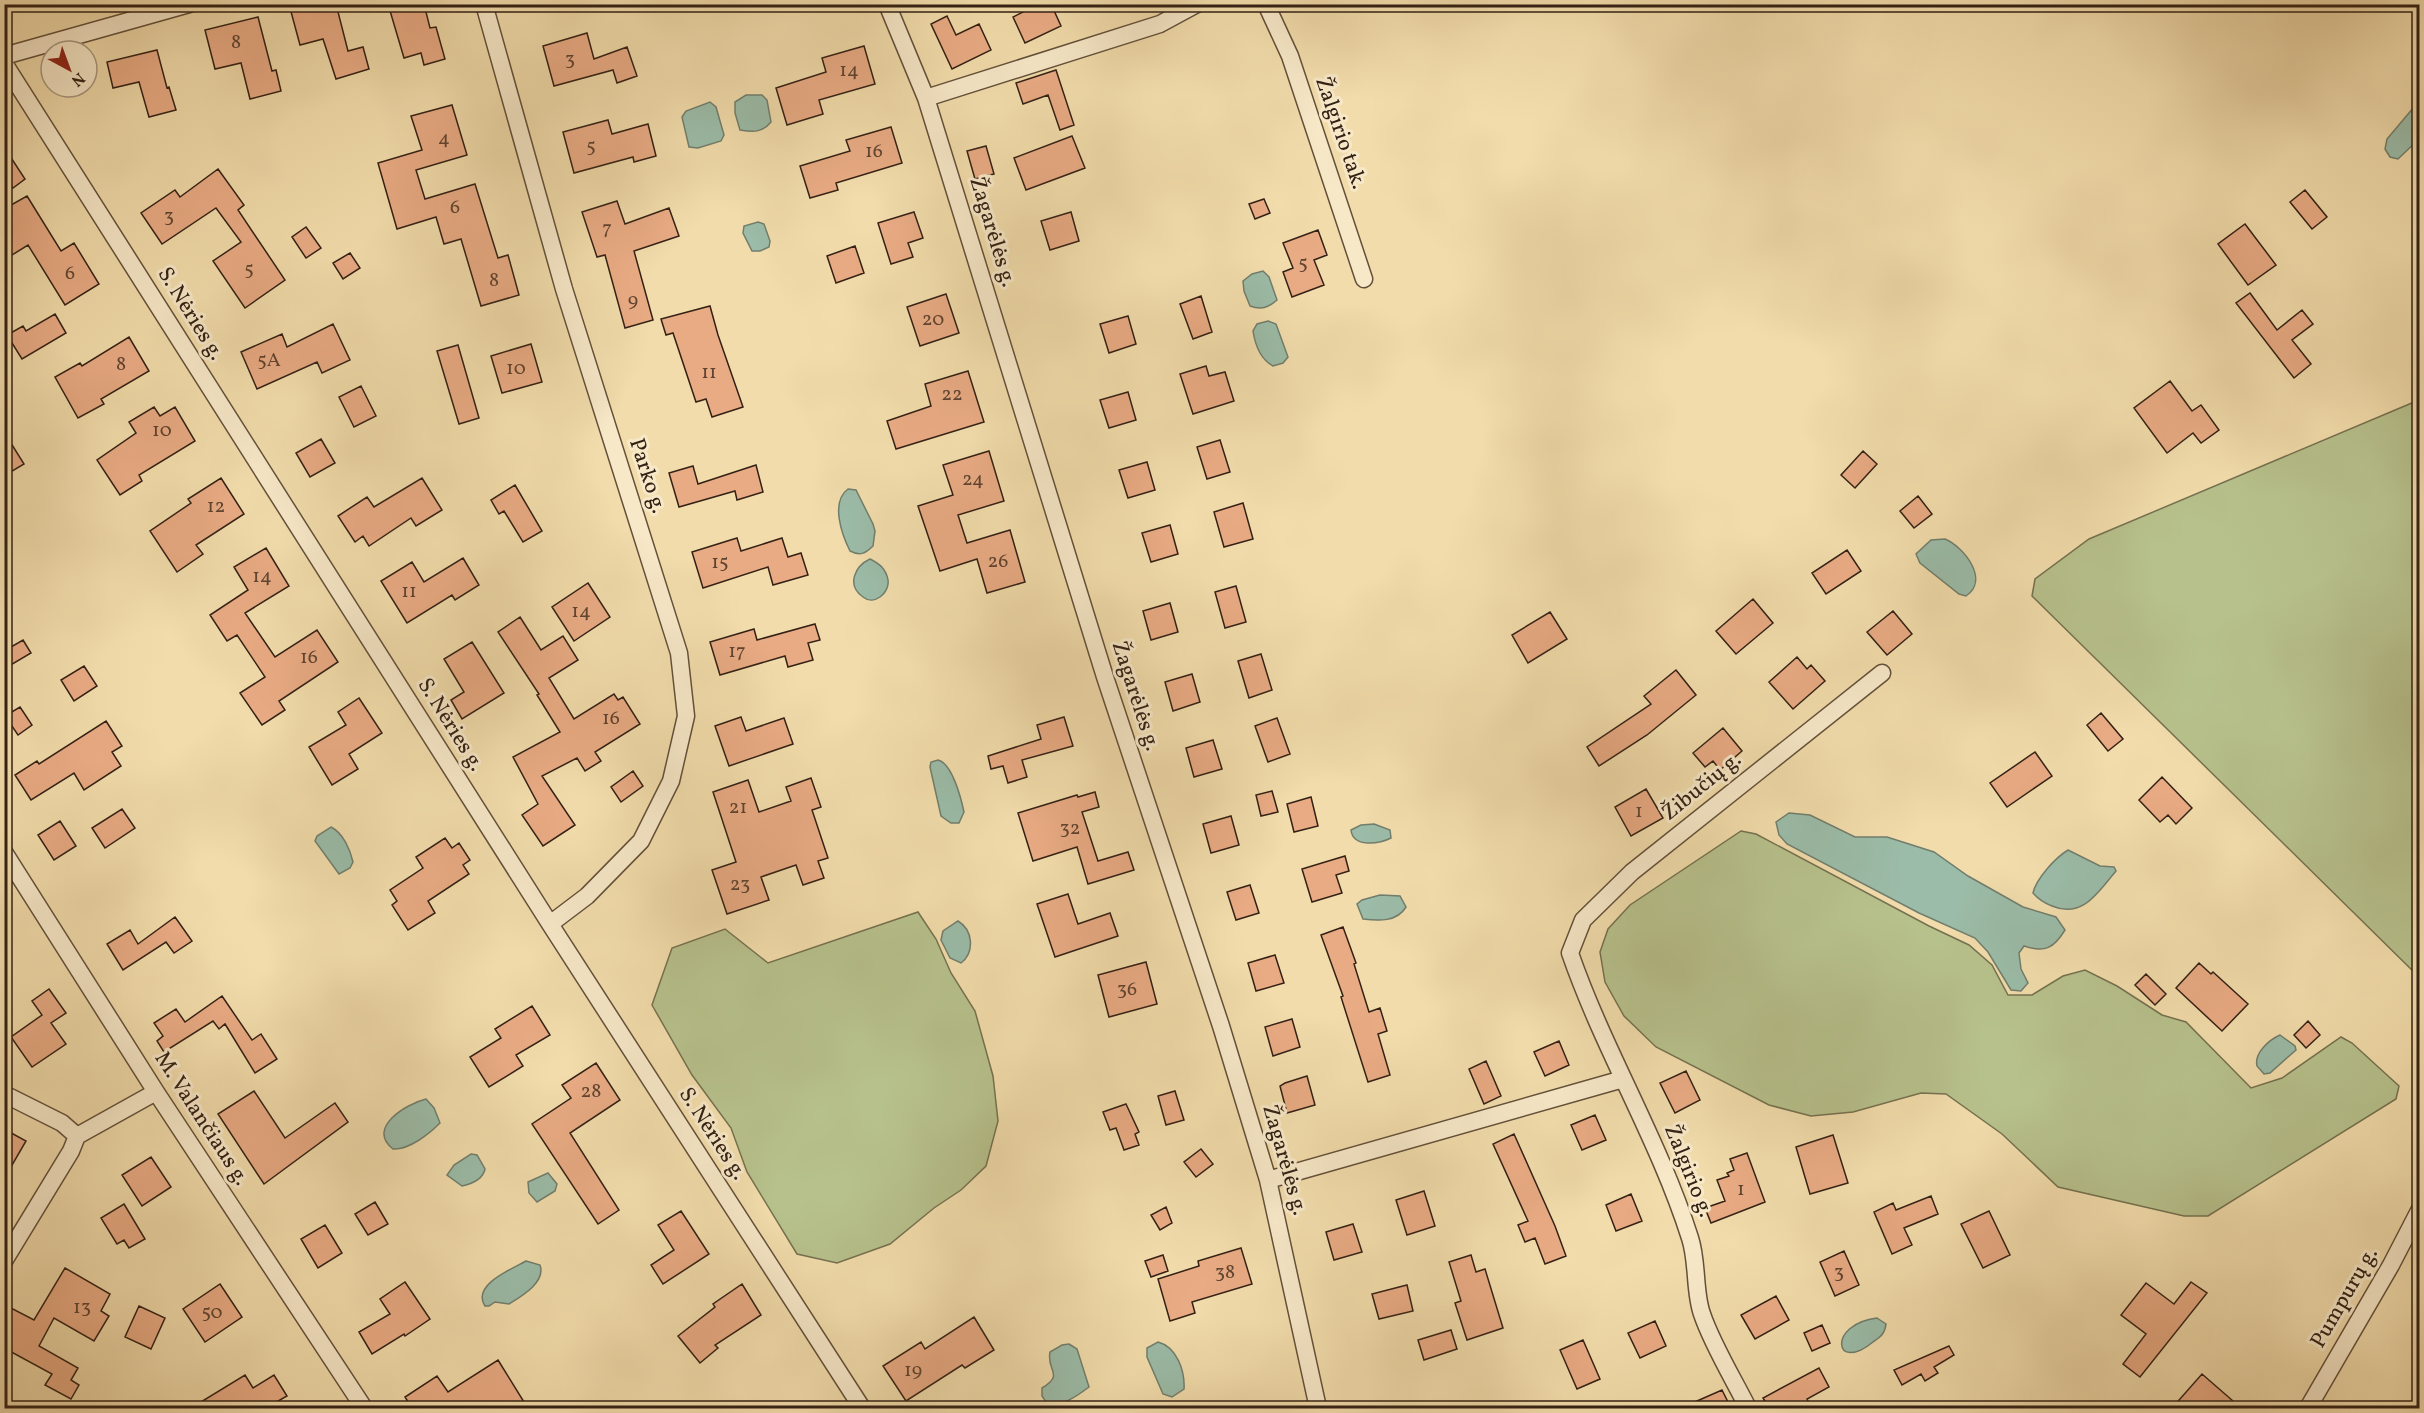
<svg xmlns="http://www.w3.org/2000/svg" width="2424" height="1413" viewBox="0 0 2424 1413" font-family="Vollkorn,serif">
  <rect width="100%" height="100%" fill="#f2dcab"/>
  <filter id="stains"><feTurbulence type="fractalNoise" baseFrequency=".00333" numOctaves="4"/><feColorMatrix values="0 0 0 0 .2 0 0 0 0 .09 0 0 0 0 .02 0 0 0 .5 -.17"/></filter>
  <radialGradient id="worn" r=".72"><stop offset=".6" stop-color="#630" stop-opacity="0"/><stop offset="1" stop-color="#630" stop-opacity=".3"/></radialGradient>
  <path fill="#b7c18c" stroke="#757150" stroke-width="1.5" d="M2419,400v577l-387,-381 3,-17 54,-40z
    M1741,831l15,3 173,92 40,19 23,20 16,30h24l31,-19 22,-6 32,16 45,29 24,7 65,66 31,-10 59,-41 11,6 47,43 -3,13 -188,117h-24l-126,-29 -56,-53 -56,-40 -25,-1 -68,19 -42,4 -42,-11 -113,-58 -32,-31 -19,-34 -5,-30 8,-23 22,-24z
    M918,912l18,27 15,34 24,38 18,65 5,45 -12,45 -25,24 -27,18 -44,36 -53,19 -40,-9 -50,-82 -16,-44 -39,-53 -40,-70 20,-57 53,-19 43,34z"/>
  <path fill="#9bbca8" stroke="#717e6d" stroke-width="1.5" d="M746,95h16l5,5 4,22c-9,11 -18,10 -31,8l-5,-17v-11z
    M2419,101v38l-21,20 -8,-2 -5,-8 2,-10z
    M710,102l6,5 8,28 -3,6 -23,7 -9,-1 -7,-30 4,-6z
    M758,222l6,2 6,17 -1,6 -9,4h-8l-9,-18 1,-7z
    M1263,271l6,6 8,23c-9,8 -16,10 -27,6l-6,-15 -1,-10 9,-7z
    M1268,321l8,3 12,33 -5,6 -10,3c-13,-7 -18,-22 -20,-35l4,-7z
    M848,489l8,1 17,34 2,7 -2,15c-8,8 -13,10 -23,5 -8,-16 -20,-49 -2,-62z
    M1945,539c19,8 45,41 21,57l-7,-2 -39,-31 -4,-9 15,-14z
    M870,559c10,5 16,10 18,21 2,13 -14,26 -25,17 -17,-12 -8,-31 7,-38z
    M938,760c14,3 23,38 26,52l-5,11h-8l-10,-7 -11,-49 1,-5z
    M1789,813l21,2 45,22h32l47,15 34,24 55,31 33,10 9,13c-11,18 -20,23 -41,16l-5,7 2,16 7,14 -7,8 -10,-1 -23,-38 -13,-14 -56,-25 -132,-69 -8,-9 -3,-13z
    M1374,824l16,6 1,8c-12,6 -38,10 -40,-8l10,-5z
    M331,827c12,6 19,22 22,35l-3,6 -11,6 -24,-33 2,-5z
    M2068,850l32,16 14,1 2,4c-18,21 -33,48 -64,35 -8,-3 -13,-6 -19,-13 3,-14 22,-35 35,-43z
    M1380,895l20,1 6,11c-9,15 -27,14 -43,12l-6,-15 5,-4z
    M958,921c15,9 17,31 3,42l-11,-5 -9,-18 2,-9z
    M2280,1035l15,11 1,4 -26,23 -6,1 -7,-8c-3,-13 12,-26 23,-31z
    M426,1099l8,9 6,15c-11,11 -31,27 -47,26 -27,-21 13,-45 33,-50z
    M471,1154l6,1 8,14c-2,10 -14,15 -23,17l-15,-11 7,-10z
    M548,1173l9,11 -2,7 -18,11 -8,-9 -1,-11z
    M526,1261l14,4c6,17 -18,31 -31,39l-14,-2 -6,4h-4c-14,-21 27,-37 41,-45z
    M1877,1318l9,6c-1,10 -6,13 -13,18 -39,32 -46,-18 4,-24z
    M1158,1342c19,5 27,29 26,47l-12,8 -9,-3 -16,-37v-9z
    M1069,1344l8,5 12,38c-12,9 -28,21 -43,15l-4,-6v-8c23,-14 4,-17 8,-36l12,-7z"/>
  <path fill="#e9ab84" stroke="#332115" stroke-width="1.5" d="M302,4h34l12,47 15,-4 6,22 -33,10 -13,-40 -23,6 -10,-37z
    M388,4h36l6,24 6,-1 9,32 -21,6 -3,-12 -17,5z
    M1039,4h12l10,22 -36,17 -12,-26z
    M947,16l9,19 23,-11 12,26 -39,19 -21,-45z
    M258,17l14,54 4,-1 5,21 -31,8 -9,-36 -26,6 -10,-39z
    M587,33l7,26 33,-12 10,29 -20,7 -4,-13 -59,16 -11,-40z
    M864,46l11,38 -56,16 4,14 -36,11 -11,-37 50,-16 -4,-14z
    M157,50l10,38 2,-1 7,23 -27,7 -10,-35 -26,6 -6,-26z
    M1056,70l18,55 -14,5 -12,-35 -25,9 -7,-21z
    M452,105l15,50 -51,15 9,29 50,-15 23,74 10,-3 11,40 -38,11 -20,-67 -17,5 -8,-27 -39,12 -19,-66 44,-13 -11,-34z
    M608,120l4,14 36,-10 8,32 -22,6 -1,-5 -59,16 -11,-41z
    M891,127l11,36 -66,20 2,7 -28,8 -10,-32 50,-15 -4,-11z
    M1072,136l13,32 -59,22 -12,-32z
    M986,146l8,28 -19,5 -8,-28z
    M4,147l21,32 -12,9 -9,-11z
    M218,169l26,36 -6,5 47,70 -40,28 -32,-47 28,-19 -25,-34 -54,36 -21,-31 34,-23 5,7z
    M2305,190l22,27 -15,12 -22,-27z
    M27,196l34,55 13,-8 25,41 -34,21 -37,-60 -24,15v-51z
    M1264,199l6,14 -15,6 -6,-15z
    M617,201l8,23 44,-16 10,28 -45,15 19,69 -28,8 -20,-73 -8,2 -15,-45z
    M914,212l9,26 -15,5 5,14 -22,7 -13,-41z
    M1071,212l8,29 -29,9 -9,-29z
    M2245,224l31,41 -28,20 -30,-41z
    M306,227l15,21 -15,10 -14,-21z
    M1318,230l9,25 -13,5 10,25 -32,12 -9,-25 10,-4 -10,-25z
    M855,246l9,27 -28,10 -9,-27z
    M350,253l10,15 -17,11 -10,-16z
    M2250,293l27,37 25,-20 11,14 -21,16 19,24 -17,14 -58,-75z
    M946,294l13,39 -39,13 -13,-39z
    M1201,296l11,36 -19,7 -13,-35z
    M710,306l8,29 25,72 -31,10 -6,-18 -10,3 -23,-69 -7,2 -5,-16z
    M55,314l11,19 -44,26 -15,-24 16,-9 3,5z
    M1128,316l8,28 -27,9 -9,-29z
    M333,324l17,36 -28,13 -5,-11 -60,27 -16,-37 41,-18 5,13z
    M129,337l20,34 -48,28 3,5 -26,14 -23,-41 25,-14 2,3z
    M531,344l11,38 -40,11 -11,-37z
    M458,345l21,73 -20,6 -22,-73z
    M1206,366l3,10 16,-4 9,29 -41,13 -13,-40z
    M968,371l16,51 -88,27 -9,-28 44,-15 -6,-22z
    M2170,381l22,30 9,-6 18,25 -18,13 -8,-10 -26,20 -33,-45z
    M361,386l15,30 -22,11 -15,-30z
    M1128,392l8,28 -27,8 -9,-28z
    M154,407l6,9 15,-9 20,34 -56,34 3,6 -22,14 -23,-35 39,-27 -7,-11z
    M4,432l20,32 -20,12z
    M321,439l14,24 -25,14 -14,-24z
    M1220,440l10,32 -23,7 -10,-32z
    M989,451l15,50 -46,14 9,28 43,-13 15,52 -38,11 -10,-34 -37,12 -22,-65 35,-11 -10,-30z
    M1863,451l14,13 -22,24 -14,-13z
    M1147,462l8,28 -27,8 -9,-28z
    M756,465l7,27 -26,8 -2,-9 -56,16 -10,-34 24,-7 5,18z
    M221,478l23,36 -48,31 7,9 -26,18 -27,-41 41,-28 -3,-4z
    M422,478l20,32 -26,16 -5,-8 -42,28 -6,-10 -8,6 -17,-26 29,-19 7,10z
    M515,485l27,46 -19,11 -19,-31 -5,3 -8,-14z
    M1918,496l14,18 -18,14 -14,-17z
    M1243,503l10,36 -29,8 -10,-35z
    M1170,525l8,29 -27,8 -9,-29z
    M737,538l4,13 41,-13 6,19 13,-4 7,22 -35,10 -5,-18 -65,21 -11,-36z
    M266,548l23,38 -44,27 30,44 42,-27 21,32 -59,39 6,9 -23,15 -22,-32 25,-16 -28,-42 -10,6 -17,-26 38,-25 -14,-23z
    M1847,550l14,21 -35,23 -14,-21z
    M463,558l16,27 -24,15 -3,-5 -45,28 -26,-42 31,-19 12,20z
    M588,583l22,34 -36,24 -22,-34z
    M1236,586l10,36 -21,6 -10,-36z
    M1753,599l20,24 -37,31 -20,-23z
    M1170,603l8,29 -27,8 -8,-29z
    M1893,611l19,23 -25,21 -20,-23z
    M1550,612l17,27 -39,24 -16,-28z
    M520,617l21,33 22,-14 15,24 -29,18 25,41 40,-25 4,6 5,-3 17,27 -45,28 6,9 -16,10 -8,-13 -35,18 33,49 -32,21 -21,-31 16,-11 -25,-47 47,-25 -23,-37 2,-1 -41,-62z
    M815,624l5,16 -12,3 5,17 -25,7 -3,-11 -65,19 -10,-33 44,-13 3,11z
    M23,640l8,13 -27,16v-18z
    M472,642l32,51 -42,26 -11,-19 13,-8 -20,-33z
    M1261,654l11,36 -23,8 -11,-37z
    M1797,657l10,12 4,-4 14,16 -32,28 -24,-27z
    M84,666l13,20 -23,15 -13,-21z
    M1676,670l20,25 -49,40 -48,31 -12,-19 64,-43 -7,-8z
    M1192,674l8,28 -27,9 -8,-29z
    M359,698l23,35 -33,21 9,15 -26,16 -23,-38 37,-22 -8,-13z
    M20,707l12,18 -14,10 -13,-19z
    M2101,713l22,26 -15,12 -21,-26z
    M741,717l5,14 38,-13 9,26 -64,22 -14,-40z
    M1064,717l9,29 -51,14 5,17 -19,6 -5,-17 -12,3 -3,-13 53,-17 -4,-14z
    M1277,718l13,36 -22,8 -13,-36z
    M106,721l16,25 -10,6 9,14 -37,24 -10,-17 -43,27 -16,-25 22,-14 2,3z
    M1723,728l19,23 -22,19 -7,-9 -8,6 -12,-14z
    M1213,740l9,29 -28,8 -8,-29z
    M2035,752l17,24 -45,31 -17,-24z
    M633,771l10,15 -22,16 -10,-15z
    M2162,777l30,31 -16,16 -8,-9 -8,7 -21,-22z
    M811,778l10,29 -9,3 16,48 -10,3 6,17 -21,7 -7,-20 -35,12 8,23 -42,14 -15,-44 24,-8 -23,-70 35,-12 11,32 32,-11 -5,-14z
    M1646,789l17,29 -32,18 -16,-29z
    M1272,791l6,21 -17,4 -5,-21z
    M1095,792l4,15 -17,5 16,49 30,-9 6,18 -46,14 -11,-37 -44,14 -15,-48 59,-18 1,2z
    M1311,797l7,29 -24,6 -7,-28z
    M122,809l13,19 -30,20 -13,-20z
    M1231,816l8,29 -28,8 -8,-29z
    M60,821l16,25 -22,14 -16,-25z
    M445,838l7,10 7,-5 11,17 -7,5 6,9 -41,27 7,12 -27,17 -16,-25 5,-4 -7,-11 33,-22 -7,-11z
    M1345,856l4,15 -13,4 6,18 -30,9 -10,-33z
    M1250,885l9,28 -23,7 -9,-28z
    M1068,894l10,30 32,-11 8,23 -63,21 -18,-53z
    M175,917l17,24 -18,12 -8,-11 -43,28 -16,-26 23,-14 8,14z
    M1343,927l13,36 -2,1 15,48 11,-4 7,23 -9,3 12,41 -22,7 -27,-85 2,-1 -22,-61z
    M1275,955l9,28 -28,8 -8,-28z
    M1146,962l11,42 -48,13 -11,-42z
    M2199,963l12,11 2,-2 35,32 -26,27 -46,-43z
    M2146,974l20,20 -11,11 -20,-20z
    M49,989l17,24 -15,10 15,21 -34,23 -21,-30 31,-22 -10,-14z
    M222,996l30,44 9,-6 16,25 -22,14 -30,-49 -6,5 -6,-8 -49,31 -7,-11 6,-5 -9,-13 22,-14 9,13z
    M532,1006l18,29 -34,20 7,11 -34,21 -19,-30 31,-19 -6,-9z
    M1292,1019l8,28 -27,9 -8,-29z
    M2308,1021l12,14 -14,13 -12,-13z
    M1559,1041l10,24 -24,11 -11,-24z
    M1486,1061l15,35 -17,8 -15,-35z
    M596,1063l24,37 -50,33 49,77 -21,14 -66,-100 39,-26 -9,-13z
    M1686,1071l14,29 -25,13 -15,-30z
    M1307,1076l8,29 -28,8 -7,-27 5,-3z
    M254,1091l31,47 50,-35 13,19 -84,62 -46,-70z
    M1175,1091l9,29 -18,5 -8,-29z
    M1126,1104l13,28 -4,2 4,11 -15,5 -8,-22 -6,2 -7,-18z
    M1595,1115l11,25 -24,10 -11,-25z
    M4,1129l22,12 -22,38z
    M1514,1134l41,92 11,30 -21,8 -10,-26 -10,4 -7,-17 10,-4 -35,-77z
    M1833,1135l15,48 -38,11 -14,-47z
    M1201,1149l12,15 -17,13 -12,-15z
    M1747,1153l18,49 -54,21 -6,-15 20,-7 -8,-21 12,-4 -2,-3 7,-3 -4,-11z
    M151,1157l20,30 -29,19 -20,-31z
    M1424,1191l11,35 -28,9 -11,-35z
    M1631,1194l11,27 -26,10 -10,-26z
    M1931,1196l7,18 -34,14 8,17 -20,9 -18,-42 19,-9 3,7z
    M375,1202l13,22 -20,11 -13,-21z
    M124,1204l21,35 -16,9 -5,-8 -7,4 -16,-26z
    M1166,1207l6,16 -12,7 -9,-15z
    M681,1211l28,43 -46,30 -12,-19 23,-15 -16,-25z
    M1989,1211l21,44 -27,13 -22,-44z
    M1353,1224l9,28 -28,8 -8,-28z
    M325,1225l17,28 -24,15 -17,-29z
    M1241,1248l11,36 -60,18 3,11 -25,8 -12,-42 41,-13 -1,-5z
    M1844,1251l15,34 -24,11 -15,-34z
    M1163,1255l5,16 -17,6 -6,-16z
    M1471,1255l5,17 9,-3 18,59 -36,12 -12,-37 6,-2 -12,-39z
    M65,1268l45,26 -9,17 8,5 -15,25 -40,-23 -15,28 39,22 -7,12 8,5 -8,14 -26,-14 7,-11 -48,-26v-28l7,-12 23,12z
    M405,1282l25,37 -25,17 -1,-2 -32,20 -13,-22 31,-18 -10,-15z
    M2191,1282l16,11 -67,84 -17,-13 23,-30 -25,-19 25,-32 28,21z
    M220,1284l22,33 -37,25 -22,-33z
    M742,1284l19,31 -46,30 3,3 -18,15 -22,-27 37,-29 -2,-3z
    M1407,1285l6,26 -34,8 -7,-25z
    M1776,1296l13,24 -34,19 -14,-24z
    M139,1306l26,12 -14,31 -26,-12z
    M974,1317l20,33 -29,18 -3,-3 -56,36 -23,-35 38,-24 4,7z
    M1655,1321l11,25 -26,12 -12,-25z
    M1822,1325l8,18 -18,8 -8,-18z
    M1451,1330l6,19 -33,11 -6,-20z
    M1583,1340l17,39 -23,10 -17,-39z
    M1949,1346l5,9 -20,12 4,6 -13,8 -4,-7 -19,11 -8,-15z
    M498,1360l26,42 -11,6h-101l-7,-11 32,-21 11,16z
    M1819,1368l10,19 -22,12 5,9h-43l-6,-10z
    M2202,1374l39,34h-69z
    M245,1375l8,13 21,-13 13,21 -21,12h-75z
    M1722,1390l9,18h-50z"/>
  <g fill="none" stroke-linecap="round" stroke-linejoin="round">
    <defs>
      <path id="minor" d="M484,4l80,285 115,364 7,63 -15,65 -30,60 -54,55 -37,28
        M887,4l39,94 179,579 116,349 47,154 50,228
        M1266,4l24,52 74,223
        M4,56l185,-52
        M4,63l546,861 312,484
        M926,98l234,-74 37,-20
        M4,852l152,240 208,316
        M4,1094l58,29 15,13
        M1268,1180l355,-101
        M4,1261l67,-110 6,-15 79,-44
        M1748,1408c-14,-28 -36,-64 -46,-94 -8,-22 -4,-52 -12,-76 -31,-98 -86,-187 -120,-285l13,-33 49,-48 250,-199
        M2308,1408l83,-143 29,-56"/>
    </defs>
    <use href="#minor" stroke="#63503a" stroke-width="19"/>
    <use href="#minor" stroke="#f7e8c8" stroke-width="16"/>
  </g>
  <g text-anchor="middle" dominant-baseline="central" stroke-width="6" stroke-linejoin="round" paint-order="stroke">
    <g font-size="20" fill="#604431">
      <text x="236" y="43">8</text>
      <text x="570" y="60">3</text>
      <text x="849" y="71">14</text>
      <text x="444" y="139">4</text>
      <text x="591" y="147">5</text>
      <text x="874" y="152">16</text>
      <text x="455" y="208">6</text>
      <text x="169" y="217">3</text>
      <text x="607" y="229">7</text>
      <text x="1303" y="264">5</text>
      <text x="249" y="270">5</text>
      <text x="70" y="274">6</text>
      <text x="494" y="281">8</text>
      <text x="633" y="301">9</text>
      <text x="933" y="320">20</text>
      <text x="269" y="361">5A</text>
      <text x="121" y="365">8</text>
      <text x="516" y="369">10</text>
      <text x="709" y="373">11</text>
      <text x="952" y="395">22</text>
      <text x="162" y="431">10</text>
      <text x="973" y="480">24</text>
      <text x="216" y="507">12</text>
      <text x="998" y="562">26</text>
      <text x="720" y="563">15</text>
      <text x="262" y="577">14</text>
      <text x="409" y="592">11</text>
      <text x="581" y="612">14</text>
      <text x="737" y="652">17</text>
      <text x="309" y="658">16</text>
      <text x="611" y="719">16</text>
      <text x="738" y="808">21</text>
      <text x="1639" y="812">1</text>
      <text x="1070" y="829">32</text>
      <text x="740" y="885">23</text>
      <text x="1127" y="990">36</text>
      <text x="591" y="1092">28</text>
      <text x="1741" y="1190">1</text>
      <text x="1225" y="1273">38</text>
      <text x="1839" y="1273">3</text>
      <text x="82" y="1308">13</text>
      <text x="212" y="1313">50</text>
      <text x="913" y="1371">19</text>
    </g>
    <g font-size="22" fill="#332115" stroke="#f7e8c8">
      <text transform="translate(1340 133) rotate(71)">Žalgirio tak.</text>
      <text transform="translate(992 232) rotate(73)">Žagarėlės g.</text>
      <text transform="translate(190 314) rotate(58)">S. Nėries g.</text>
      <text transform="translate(647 476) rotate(72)">Parko g.</text>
      <text transform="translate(1135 696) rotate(72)">Žagarėlės g.</text>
      <text transform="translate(450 725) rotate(58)">S. Nėries g.</text>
      <text transform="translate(1702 787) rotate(-39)">Žibučių g.</text>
      <text transform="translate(201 1119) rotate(57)">M. Valančiaus g.</text>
      <text transform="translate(712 1134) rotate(57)">S. Nėries g.</text>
      <text transform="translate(1284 1160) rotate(74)">Žagarėlės g.</text>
      <text transform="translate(1688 1171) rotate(68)">Žalgirio g.</text>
      <text transform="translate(2345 1298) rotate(-60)">Pumpurų g.</text>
    </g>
  </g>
  <rect width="2424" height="1413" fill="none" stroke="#f2dcab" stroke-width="24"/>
  <rect x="6" y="6" width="2412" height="1401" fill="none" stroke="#332115" stroke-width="3"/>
  <rect x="12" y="12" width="2400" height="1389" fill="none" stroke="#332115" stroke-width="1.5"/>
  <g transform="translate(69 69) rotate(139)"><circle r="28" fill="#f7e8c8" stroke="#a99880" stroke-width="1.5"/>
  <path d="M0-4.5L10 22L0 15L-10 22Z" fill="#8f2418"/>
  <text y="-9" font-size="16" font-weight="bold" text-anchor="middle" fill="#332115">N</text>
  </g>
  <rect width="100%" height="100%" filter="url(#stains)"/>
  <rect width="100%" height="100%" fill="url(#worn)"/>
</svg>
